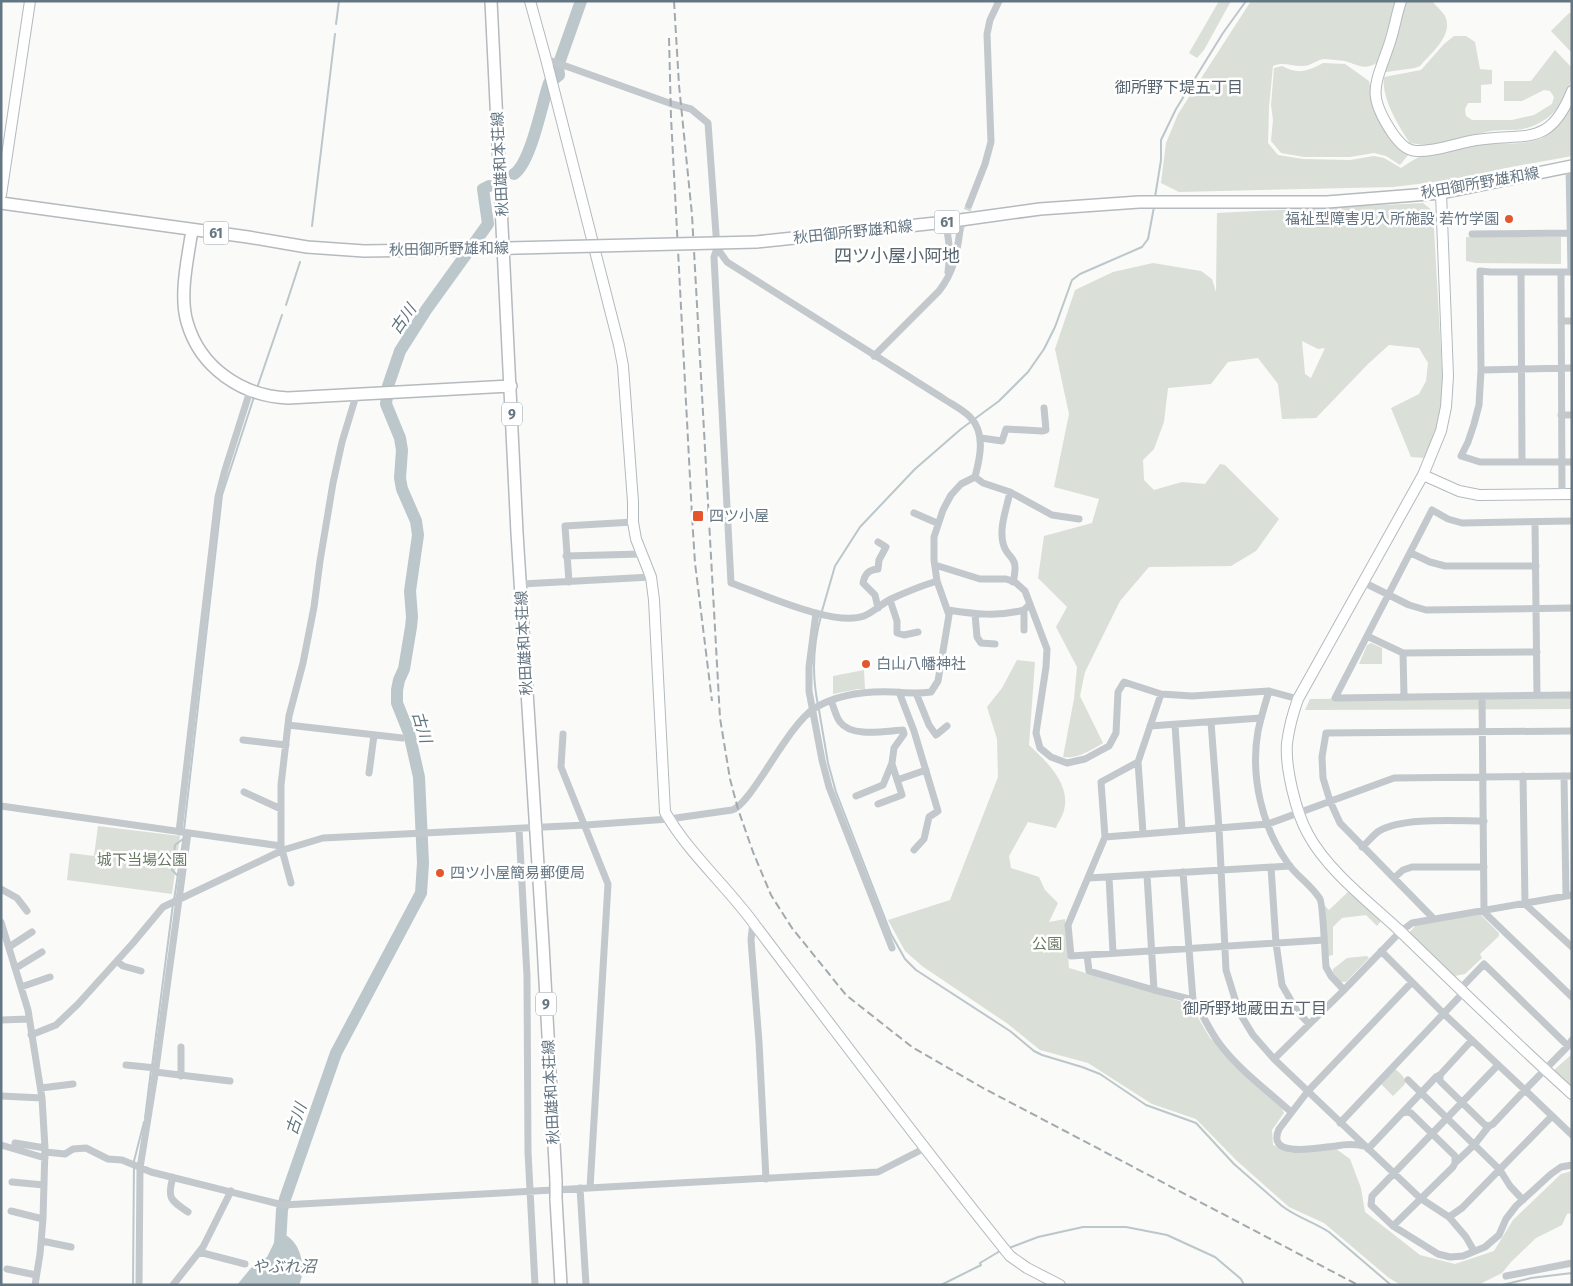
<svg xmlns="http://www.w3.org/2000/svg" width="1573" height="1286" viewBox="0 0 1573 1286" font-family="'Fira Sans','Noto Sans JP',sans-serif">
  <rect width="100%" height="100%" fill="#fafaf8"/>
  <path fill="#dadfd7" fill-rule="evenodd" d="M1219,1h12l-27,49 -7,8 -8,-5z
    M1251,1h145l-18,61c-14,9 -19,3 -33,-1 -6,-1 -13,-1 -20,-2 -7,0 -14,7 -22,7 -11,1 -19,-5 -30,0l-4,41 -1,36 10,12 25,4 47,1 24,-4 10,2 17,10c5,-3 10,-7 16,-10 14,-6 56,-13 72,-14 16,-1 37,1 53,-6 15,-8 24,-24 30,-39v57l-61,11 -60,13 -58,7 -214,5 -18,-9 5,-40 12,-29z
    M1405,1h27c4,5 10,10 13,15 9,19 -14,37 -25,50l-5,2 -29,4v-6z
    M1569,13h3v40l-21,-22z
    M1454,36h12l9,6 5,27 12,1v14l-11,1v18h-13l-3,6 1,7 6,4h40l22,-5 18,-11 2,-7 -4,-6 -6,-1 -22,11h-18v-20h27l24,-31 17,18c0,29 -20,55 -49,61 -10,2 -21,0 -31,2 -32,5 -48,19 -82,12 -11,-16 -29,-45 -26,-66l37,-7 23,-26z
    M1323,63l22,1 24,17 6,28 34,45 -9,11 -14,-9 -12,-3 -24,4h-46l-23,-4 -10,-12 2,-21 -2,-15 3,-37 8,-2c17,9 26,5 41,-3z
    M1423,203l10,8 10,177 -5,41 -12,29 -15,-1 -20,-49 28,-14 7,-13 2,-18 -9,-15 -30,-3 -21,19 -52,54 -34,1 -4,-35 -20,-26 -30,4 -17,22 -43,4 -4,34 -10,27 -11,11 1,20 10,10 28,-8 23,2 15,-20 5,1 54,54 -23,32 -25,15 -82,1 -29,34 -35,71 -5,24 23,47c-12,7 -25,16 -40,14l11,-58 3,-32 -21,-40 11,-20 -29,-29 6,-42 48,-13 7,-24 -45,-12 15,-73 -14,-65 20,-59 38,-18 40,-9 48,8 11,8 4,13 1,-79zM1302,341l16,8 7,-1 -14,30 -6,-4z
    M1466,237h95v27l-85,-1 -10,-2z
    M1371,643l11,5v16h-23l8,-19z
    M1017,660l18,2 -6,83c17,16 42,39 35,65 -1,6 -6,12 -8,18l-28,-6 -19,34 2,12 28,9 6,13 13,13 -9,19 16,-3 4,49 121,36 20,34 69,63 5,12 -12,17 1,15 18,8 45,-4 14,10 11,29 4,24 55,43 35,9 39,-13 19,-31 48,-46 11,-3v42l-5,1 -5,11 -26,13 -25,24 -9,11 -24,12h-77l-12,-7 -65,-55 -35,-16 -53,-47 -40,-41 -44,-15 -64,-41 -48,-13 -32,-26 -86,-58 -17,-15 -17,-31 62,-20 48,-123 -1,-38 -10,-32 15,-19z
    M864,670l1,19h-7l-25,5v-18z
    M1572,697v12l-267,1 5,-11z
    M98,826l82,10 -8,58 -105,-14 3,-27 24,3z
    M1349,891l32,30 -4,5 -11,-11 -24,3 -9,9v28l-5,1 -4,-51 5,5z
    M1480,914l19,19v3l-19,18 2,4 -17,16 -10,2 -47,-42 8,-9z
    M1367,956l2,2 -23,24h-5l-8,-9v-4l14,-11z
    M1572,1054v36l-19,-19z
    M1394,1068l8,7 3,5v4l-12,12 -13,-13z"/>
  <path fill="#bbc7cb" d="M283,1234c18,7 24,35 16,51h-62l14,-17 16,-11 7,-14z"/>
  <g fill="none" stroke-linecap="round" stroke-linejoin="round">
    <path stroke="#bbc7cb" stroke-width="2" d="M336,24l3,-23
      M1155,197l6,-37v-20l15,-31 47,-76 23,-32
      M312,226l23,-192
      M286,305l14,-43
      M257,388l25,-73
      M822,611l13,-45 25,-39 55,-58 46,-40 38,-28 29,-29 16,-23 11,-22 17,-47 8,-6 62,-27 6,-8 6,-32
      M818,705c-6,-29 -5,-60 3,-89
      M819,710l9,53 8,29 55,142 14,25 11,11 94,61 24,20 8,4 40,12 18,7 46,31 50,18 38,41 48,42c14,11 32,16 47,26l62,53
      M184,830l38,-335 32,-98
      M177,875l-5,-5 3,-25 8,-6
      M174,900l10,-65
      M152,1066l21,-162
      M145,1118l6,-48
      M1009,1248l29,-11 45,-10h43l41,8 48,22 26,22 3,6
      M133,1285l1,-124 10,-39
      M941,1285l40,-20 -1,-2 20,-12
      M1502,1285l29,-7 41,-5"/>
    <path stroke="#bbc7cb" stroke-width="12" d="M514,174c17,-11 28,-71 35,-91l10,-8 -1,-9 23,-65
      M266,1285l14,-41 2,-34 3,-11 51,-146 85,-160 2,-30 -4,-86 -10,-44 -12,-30v-13l2,-10 5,-11 7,-42 1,-10 -2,-26 8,-56 -2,-14 -14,-32 -2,-11 2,-28 -2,-12 -14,-34 2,-18 12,-35 26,-41 62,-86 -5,-35 6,-3"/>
    <path stroke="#d5d9db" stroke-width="7" stroke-dasharray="7 3.5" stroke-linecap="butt" d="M960,230l9,-25"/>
    <defs>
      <path id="secondary" d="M530,1l16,58 73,286 4,21 10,136v20l3,17 15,38 3,23 11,212c24,42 62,74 90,113 84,111 167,222 255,331l17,12 33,17
        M1401,1c-5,15 -7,30 -12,44 -14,41 -23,49 4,89 6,8 13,17 24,17 19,1 40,-8 59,-11 49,-8 73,9 96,-49
        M1441,193l7,183 -2,31 -5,24 -18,44 -125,224c-5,14 -9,29 -11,44 -2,24 9,70 21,91 19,36 61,68 91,96 57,55 114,111 173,164
        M1,195l29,-194
        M1423,475l36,16 20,4 93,-1"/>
      <path id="primary" d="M491,1l26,532 26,411 13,237
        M1,203l247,34 59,10 57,4 68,-1
        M192,230c-4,27 -13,65 -5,92 13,46 55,74 101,76l223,-12
        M756,242l190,-20 94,-13 99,-7h188l114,-9 131,-27
        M556,1199l5,86"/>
    </defs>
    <use href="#secondary" stroke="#b3babf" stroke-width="12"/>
    <use href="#primary" stroke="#b5babe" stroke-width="14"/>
    <path stroke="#c3c8cc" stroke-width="7" d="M546,59l126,45 19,5 17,14 9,125 -3,9 17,326c32,11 103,44 133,33 10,-4 17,-12 27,-17 15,-7 30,-13 46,-18
      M1569,166l2,106
      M969,205l16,-41 6,-22 -4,-108 3,-14 9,-19
      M946,222l4,30 -2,20
      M1472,234l98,-1
      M1561,272l1,222
      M1572,272h-82l-10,-1 1,99 -2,35 -5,19 -6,18 -7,14 19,6h92
      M1521,273l1,189
      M1561,321h11
      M874,356l65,-65c15,-19 18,-38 21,-61
      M1481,370l91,-2
      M1561,415h11
      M981,438l21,3 4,-12 36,2 4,-1 -2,-22
      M975,477l8,6 27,9 42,23 27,4
      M1010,492c-3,15 -11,35 -7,51 4,18 17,10 10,39
      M914,513l23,10
      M1572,521l-110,2 -14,-4 -16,-9 -97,188 237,-3
      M1535,522l2,173
      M1411,553l19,9 15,4h91
      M566,556l75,-2
      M935,565l45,14h26l9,3 10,9 22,58 -1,18 -10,66 4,15 11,9 16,6 18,-4 24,-13 7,-13 2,-41 6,-10 37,12 31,2 77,-5 29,8
      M569,582l-4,-56 68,-4
      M1363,582l46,23 17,5 146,-2
      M522,584l129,-7
      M890,600l7,21v12l7,2 14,-3
      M878,608l-3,-13 -12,-12c2,-10 6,-13 15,-14l1,-9 7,-13 -8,-5
      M948,610c26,4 50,7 76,0
      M816,613l-7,54v24l13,69 7,27 63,161
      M975,614l2,23 4,6 14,1
      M1024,630v-20l3,-3
      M1367,636l36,17 134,-1
      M1403,653l1,43
      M1269,691c-4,13 -8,26 -11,40 -8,45 4,97 31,134 9,12 23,21 31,34 3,5 5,57 6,68l5,9 13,14
      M899,692l15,39 24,80 -9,6 -5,22 -10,11
      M916,693l13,32 7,10 11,-9
      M1482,696l2,215 2,3 86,83
      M831,701c3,6 5,16 9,21 12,16 45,9 63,8l1,4 -10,14 -2,15 -9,22 -27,11
      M1211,722l8,106 7,142 13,42 14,23 21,24 146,139 29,19 13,-9 90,-92
      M288,725l114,13
      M1175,725l7,105
      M1150,726l111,-8
      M563,734l-2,33 47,117 -18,304
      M243,740l43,5
      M1138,762l-37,20 4,55 -37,88 3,31 253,-16
      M369,773l5,-38
      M1523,776l2,128 47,43
      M1564,776l2,120
      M897,780l29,-10
      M244,792l37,17
      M878,804l24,-9 -10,-31
      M1,806l280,40
      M519,829l8,147 1,176 7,133
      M179,832l39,-335 7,-27 25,-79
      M1143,833l-5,-71 23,-68
      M1105,837l163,-13 126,-46 178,-2
      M1362,847c6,-5 11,-12 17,-16 24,-14 77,-10 105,-10
      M1271,867l5,76 6,42 15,26 12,13
      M1147,875l7,115 39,10 -10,-128
      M1109,877l4,76
      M1089,878l201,-12
      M1394,878l9,-8 9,-3h72
      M291,883l-10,-37v-61l8,-69 14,-53 11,-56 6,-46 13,-78 9,-41 14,-46
      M1,889l16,9 10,13
      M1433,918l-93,-95 -10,-22 -7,-23 -1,-21 4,-24 246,-2
      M753,921l-2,19 8,102 7,137
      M1,922l27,88 14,88 3,50 -2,71 -3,35 -5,31
      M9,947l23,-15
      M1381,951l62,62 82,77 -32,34 -4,2 -4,-1 -45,-44v-6l32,-35
      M1087,955l2,16 65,19
      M117,961l6,5 18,5
      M16,968l26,-16
      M21,987l29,-10
      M1459,990l25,-26 84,82
      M1193,1000c10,14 16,30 26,43 19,26 48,47 72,69
      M1,1020l28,-1
      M31,1035l25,-10 22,-21 55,-61 30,-36 120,-57 40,-12 263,-13 83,-6 63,-9c20,-6 55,-85 83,-102 23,-14 52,-17 78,-16 13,1 25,2 38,0l7,-11 11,-66 -12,-34 -3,-21v-23l9,-27 8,-15 10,-11 14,-7c5,-19 11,-44 -5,-60 -8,-8 -19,-13 -29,-20l-214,-135 -10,-14
      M1572,1040l-4,6 -43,44 47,45
      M181,1047v29
      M1274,1059l70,-69 56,-58 12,-9 160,-28
      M126,1065l30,3
      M1498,1065l-126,131 -1,9 22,21 45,28 12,3 13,-1 22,-9 14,-12 7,-16 10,-13 35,-32 10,-7 11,-2
      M155,1072l75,9
      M1408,1080l92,90 10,16 13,14
      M41,1088l32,-4
      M1,1096l41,2
      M1402,1113l34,-36 4,-2
      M1340,1123l123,-130
      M15,1143l30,5
      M1,1145l44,13
      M1364,1146c-9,-2 -18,-2 -28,0 -14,1 -71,14 -57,-17l29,-38 104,-109
      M1368,1149l34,-36 5,-1 4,1 44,43v7l-2,4 -60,59
      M45,1152l20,2 8,-5 13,-1 22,11 14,1 29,12 132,33 595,-33 47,-24
      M1455,1163l19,-18 15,-19
      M173,1177c-6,21 -3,23 15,35
      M12,1182l32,3
      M580,1188l6,97
      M11,1211l32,8
      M1449,1217l17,20 8,14
      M42,1241l29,6
      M199,1252l46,12
      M7,1269l29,6
      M1506,1276l66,-13
      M139,1285l1,-117 16,-100 32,-235
      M173,1285l30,-38 28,-56"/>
    <use href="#secondary" stroke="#fff" stroke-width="10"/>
    <use href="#primary" stroke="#fff" stroke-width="11"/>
    <path stroke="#a2aab0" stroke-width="2" stroke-dasharray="8 4" stroke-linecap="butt" d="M674,1l5,84 13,130 28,503 10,61 8,30 15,43 18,43 21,33 54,67 66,52 71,41 375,197
      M669,38l2,79 21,399 3,47 17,138"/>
    <defs>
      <path id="primary-bridge" d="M432,250l324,-8
        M556,1181v18"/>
    </defs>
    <use href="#primary-bridge" stroke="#b5babe" stroke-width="14" stroke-linecap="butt"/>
    <use href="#primary-bridge" stroke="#fff" stroke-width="11"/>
  </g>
  <g fill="#e4572e" stroke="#fff" stroke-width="2">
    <circle cx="1509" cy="219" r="5"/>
    <rect x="692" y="510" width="12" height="12" rx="2.5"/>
    <circle cx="866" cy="664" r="5"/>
    <circle cx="440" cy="873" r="5"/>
  </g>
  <g text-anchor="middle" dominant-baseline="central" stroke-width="5" stroke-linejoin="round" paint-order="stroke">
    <g fill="#fff" stroke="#939fa8" stroke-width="1">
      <rect x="934.5" y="210.5" width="25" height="23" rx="4"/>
      <rect x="203.5" y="221.5" width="25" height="23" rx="4"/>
      <rect x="502" y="402.5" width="20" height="23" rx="4"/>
      <rect x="536" y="992.5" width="20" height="23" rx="4"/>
    </g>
    <g font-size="14" font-weight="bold" fill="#657683">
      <text x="947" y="222">61</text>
      <text x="216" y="233">61</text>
      <text x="512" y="414">9</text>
      <text x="546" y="1004">9</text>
    </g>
    <g font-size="15" fill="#657683" stroke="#fff">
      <text transform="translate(500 164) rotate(-93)">秋田雄和本荘線</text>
      <text transform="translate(1480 183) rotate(-10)">秋田御所野雄和線</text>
      <text transform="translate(853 232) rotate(-6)">秋田御所野雄和線</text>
      <text transform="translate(449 249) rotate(-1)">秋田御所野雄和線</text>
      <text transform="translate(524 643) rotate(-93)">秋田雄和本荘線</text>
      <text transform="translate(551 1092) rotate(-93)">秋田雄和本荘線</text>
    </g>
    <g font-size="15" fill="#657683" stroke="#fff" text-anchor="start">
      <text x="1499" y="219" text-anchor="end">福祉型障害児入所施設 若竹学園</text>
      <text x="709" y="516">四ツ小屋</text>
      <text x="876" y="664">白山八幡神社</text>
      <text x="450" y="873">四ツ小屋簡易郵便局</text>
    </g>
    <g font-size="15" fill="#687a64" stroke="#fff">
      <text x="142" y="860">城下当場公園</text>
      <text x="1047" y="944">公園</text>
    </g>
    <g font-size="16" fill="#57646e" stroke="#fff">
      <text x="1179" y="87">御所野下堤五丁目</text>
      <text x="1255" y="1008">御所野地蔵田五丁目</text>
    </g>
    <g font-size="16" font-style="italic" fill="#60757c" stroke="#fff">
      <text transform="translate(403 319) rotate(-55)">古川</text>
      <text transform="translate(422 727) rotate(74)">古川</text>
      <text transform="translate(296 1119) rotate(-71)">古川</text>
      <text x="284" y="1266">やぶれ沼</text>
    </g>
    <g font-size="18" fill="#57646e" stroke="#fff">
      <text x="897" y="256">四ツ小屋小阿地</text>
    </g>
  </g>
  <rect width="1573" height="1286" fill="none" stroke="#657683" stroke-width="5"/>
</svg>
